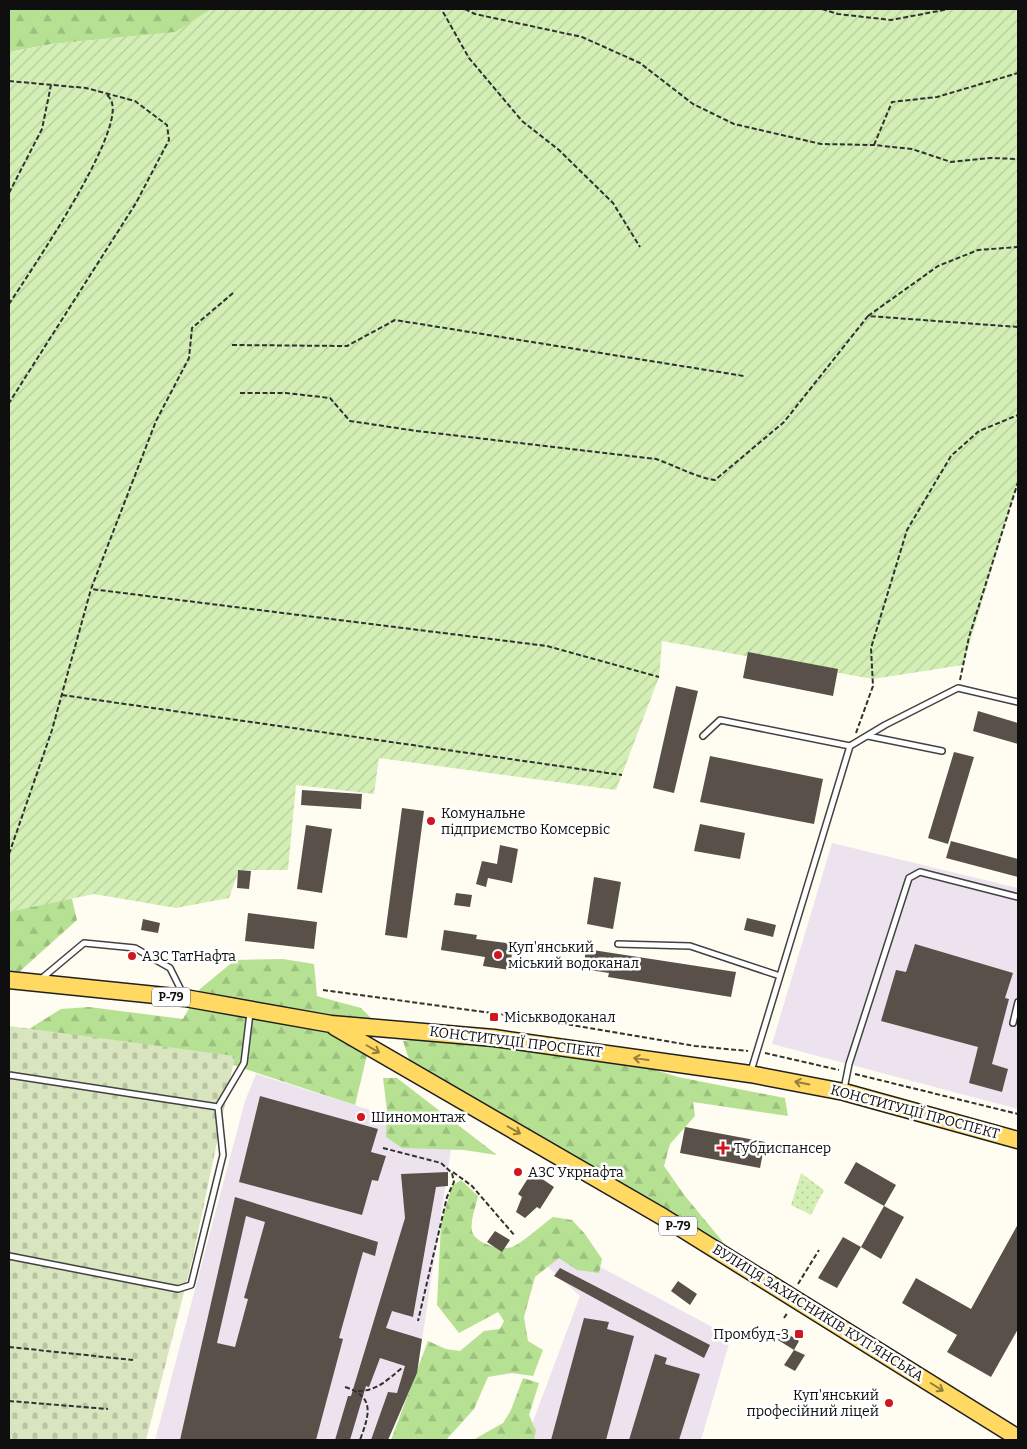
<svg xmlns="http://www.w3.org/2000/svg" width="1027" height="1449" viewBox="0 0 1027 1449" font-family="Bitter,serif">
  <defs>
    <pattern id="grass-dots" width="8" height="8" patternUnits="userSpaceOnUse" patternTransform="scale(1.25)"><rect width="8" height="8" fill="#d3efb5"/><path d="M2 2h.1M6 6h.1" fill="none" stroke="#b4cc9a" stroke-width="1.8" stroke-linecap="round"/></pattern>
    <pattern id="forest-firs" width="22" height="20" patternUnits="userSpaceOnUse" patternTransform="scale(1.25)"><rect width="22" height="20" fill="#b6e193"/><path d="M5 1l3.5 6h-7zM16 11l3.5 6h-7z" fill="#9bc07e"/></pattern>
    <pattern id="cemetery-stones" width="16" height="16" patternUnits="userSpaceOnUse" patternTransform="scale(1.25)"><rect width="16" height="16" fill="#d8e5be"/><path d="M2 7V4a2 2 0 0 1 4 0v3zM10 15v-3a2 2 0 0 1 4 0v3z" fill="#b8c3a2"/></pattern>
    <pattern id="garden-furrows" width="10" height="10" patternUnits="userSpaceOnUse" patternTransform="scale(1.25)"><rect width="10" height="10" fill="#d3efb5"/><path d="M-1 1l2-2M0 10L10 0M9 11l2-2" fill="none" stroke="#b4cc9a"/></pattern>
  </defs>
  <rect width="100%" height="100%" fill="#fffcf1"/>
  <path fill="#ede3ee" d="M832,843l186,45v221l-246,-65z
    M256,1074l197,62 -36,237 -29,67h-233l90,-339z
    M552,1241l179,96 -30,103h-175l54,-144 -32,-29z"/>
  <path fill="url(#grass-dots)" d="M801,1173l23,17 -13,25 -20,-10z"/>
  <path fill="url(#forest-firs)" d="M9,9h204l-33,23 -128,12 -43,8z
    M47,878l25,21 5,21 -68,61v-100z
    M283,959l31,5 3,32 44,12 12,12 -34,16 28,19 -12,50 -122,-40 -217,-28 45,-28 28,-2 94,12 17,-30 35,-29z
    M437,1037l176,20 65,20 107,21 3,18 -95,-14 2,14 -25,28 -6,22 21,30 48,58 -310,-181 -14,-14 -6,-18z
    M383,1078h14l100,77 -33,-5 -62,-2 -16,-11 1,-27z
    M461,1180l17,16c-2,9 -8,26 -6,35 2,12 29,20 40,16 9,-3 31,-23 41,-30l19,3 13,14 17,25 -3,14 -22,-3 -18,-12 -24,19 -11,40 4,24 15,9 -10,26 -21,-3 -24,4 -14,32 -28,31h-55l37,-99 18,8 14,2 24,-20 16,-2 4,-8 -6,-9 -39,21 -22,-28 4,-81 11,-38z
    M523,1378l16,5 -10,32 7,16 -2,9h-61l30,-17 8,-13z"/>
  <path fill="url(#cemetery-stones)" d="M9,1026l226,30 -43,205 -46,179h-137z"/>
  <path fill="url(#garden-furrows)" d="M211,9h807v473l-55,183 -90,14 -211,-38 -3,36 -43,113 -237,-32 -5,36 -78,-9 -8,85h-49l-10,28 -53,10 -82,-14 -85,18v-860l43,-8 123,-12z"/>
  <path fill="#59504a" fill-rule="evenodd" d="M748,652l90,17 -5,27 -90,-18z
    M676,686l22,5 -24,102 -21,-5z
    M978,711l40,12v21l-45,-13z
    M954,752l20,5 -26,87 -20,-6z
    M710,756l113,23 -9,45 -114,-22z
    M302,790l60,4 -1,15 -60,-4z
    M402,808l22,3 -17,127 -22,-3z
    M700,824l45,9 -5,26 -46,-8z
    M306,825l26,4 -10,64 -25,-4z
    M951,841l67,18v18l-72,-19z
    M500,845l18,4 -6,34 -24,-5 -2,9 -10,-3 6,-23 15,3z
    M238,870l13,1 -2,18 -12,-1z
    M594,877l27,5 -8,47 -26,-5z
    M456,893l16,2 -2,12 -16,-2z
    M248,913l69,9 -3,27 -69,-8z
    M747,918l29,7 -3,12 -29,-7z
    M143,919l17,4 -2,10 -17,-3z
    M444,930l33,5 -1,4 37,5 -3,26 -27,-4 2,-9 -44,-7z
    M915,944l98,29 -8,25 4,1 -17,65 16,5 -6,23 -33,-9 9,-36 -97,-26 15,-51 10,2z
    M586,949l150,23 -5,25 -123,-20 1,-4 -26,-4z
    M260,1096l118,33 -7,23 15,4 -8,25 -6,-1 -10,35 -123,-33z
    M685,1127l80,15 -5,26 -80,-15z
    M856,1162l40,23 -12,21 -40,-23z
    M448,1172v14l-12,1 -23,130 -21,-6 -6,17 36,11 -5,34 -29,67h-17l17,-48 9,1 8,-27 -25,-8 -11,29 -3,-1 -16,54h-15l13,-44h3l54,-178 -4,-44z
    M532,1172l22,15 -14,22 -3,-2 -12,11 -9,-6 6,-15 -4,-3z
    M235,1197l143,45 -3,14 -12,-4 -24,86 4,1 -27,101h-136zM246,1216l19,6 -21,76 4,1 -13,48 -18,-4z
    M884,1206l20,11 -23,42 -20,-12z
    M1018,1224v105l-27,48 -44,-25 10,-17 -55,-32 14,-25 55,31z
    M495,1231l15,9 -8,12 -15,-10z
    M843,1237l18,10 -24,41 -19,-10z
    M560,1268l150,77 -6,13 -150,-82z
    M678,1281l19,13 -7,11 -19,-14z
    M584,1318l25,4 -2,7 27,7 -28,104h-55z
    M783,1331l16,10 -5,9 -16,-10z
    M794,1350l11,5 -10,16 -11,-6z
    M655,1354l12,4 -2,6 35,10 -21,66h-50z"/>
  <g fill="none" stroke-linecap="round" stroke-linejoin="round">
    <defs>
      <path id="lane" d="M703,736l17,-16 130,26
        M868,736l74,15
        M618,944l72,2 90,30
        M41,979l43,-36 51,5 35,20 13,26
        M1013,1023l5,-21
        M751,1071l99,-325 35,-21 73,-37 60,14
        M9,1075l209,32
        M844,1089l5,-25 60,-186 11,-6 98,25
        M9,1256l169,33 13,-4 32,-130 -5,-48 26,-44 6,-50"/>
      <path id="primary" d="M9,980l176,18 146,26 163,14 256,36 94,18 174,48
        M335,1027l328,190 355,221"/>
    </defs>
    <use href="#lane" stroke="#424242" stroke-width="8"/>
    <use href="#primary" stroke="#202020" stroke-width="19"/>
    <path stroke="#313131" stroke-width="2" stroke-dasharray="5 2.5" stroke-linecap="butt" d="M465,9l10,5 107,23 58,26 53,41 41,20 87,20 53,1 38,4 39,13 39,-4 28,1
      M822,9l16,5 53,6 58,-11
      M443,12l26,46 53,63 37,29 54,53 27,44
      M9,81l77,7 49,13 32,24 2,15 -33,63 -127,200
      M874,145l18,-43 45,-5 81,-24
      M9,193l33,-64 9,-44
      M233,293l-41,35 -3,30 -33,63 -65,168 456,57 112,31
      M9,304c21,-32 113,-167 103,-201 0,-3 -4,-7 -6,-9
      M868,316l70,-50 40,-16 40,-3
      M232,345l115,1 48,-26 349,56
      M240,393h46l44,5 20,23 67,10 239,28c20,7 39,18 59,21l69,-58 84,-106 150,11
      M960,680l9,-43 49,-155
      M62,695l560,80
      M856,733l17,-47 -2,-38 36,-118 44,-74 28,-25 39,-16
      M9,854l43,-124 39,-141
      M323,990l213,29 159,27 53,5
      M765,1053l74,17
      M855,1074l163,40
      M383,1148l58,15 11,10 2,9 -7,15 -29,124
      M453,1172l19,14 43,50
      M798,1284l21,-34
      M784,1318l4,-6
      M9,1347l124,13
      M345,1387c31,10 24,28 15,53
      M358,1391c19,0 29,-11 44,-23
      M9,1401l99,8"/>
    <use href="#lane" stroke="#fff" stroke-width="5"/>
    <use href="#primary" stroke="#ffd961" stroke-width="16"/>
  </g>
  <defs><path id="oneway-shaft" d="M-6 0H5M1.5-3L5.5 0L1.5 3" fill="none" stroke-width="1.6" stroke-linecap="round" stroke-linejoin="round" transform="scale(1.25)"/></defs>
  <g stroke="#937e3c">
    <use href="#oneway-shaft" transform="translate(373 1049) rotate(30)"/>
    <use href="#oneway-shaft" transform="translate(641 1059) rotate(-172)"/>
    <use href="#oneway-shaft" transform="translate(802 1083) rotate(-169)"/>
    <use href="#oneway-shaft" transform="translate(514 1130) rotate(30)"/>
    <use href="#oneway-shaft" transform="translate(937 1387) rotate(32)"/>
  </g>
  <g fill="#d0161f" stroke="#fff" stroke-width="2">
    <circle cx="431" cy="821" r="5"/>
    <circle cx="498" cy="955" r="5"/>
    <circle cx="132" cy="956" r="5"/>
    <rect x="489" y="1012" width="10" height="10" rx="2.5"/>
    <circle cx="361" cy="1117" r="5"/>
    <path d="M720.5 1140.5h5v5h5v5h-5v5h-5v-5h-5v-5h5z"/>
    <circle cx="518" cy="1172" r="5"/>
    <rect x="794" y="1329" width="10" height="10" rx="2.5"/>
    <circle cx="889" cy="1403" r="5"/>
  </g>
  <g text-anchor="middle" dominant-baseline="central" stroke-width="5" stroke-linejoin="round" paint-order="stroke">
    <g fill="#fff" stroke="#575757" stroke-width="1">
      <rect x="152" y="987.5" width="38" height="19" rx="4"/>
      <rect x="659" y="1216.5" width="38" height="19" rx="4"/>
    </g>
    <g font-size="12" font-weight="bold" fill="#0f0f0f">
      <text x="171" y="997">Р-79</text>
      <text x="678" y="1226">Р-79</text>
    </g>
    <g font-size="14" fill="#0f0f0f" stroke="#fff" text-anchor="start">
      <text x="441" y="813">Комунальне<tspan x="441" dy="16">пiдприємство Комсервiс</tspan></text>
      <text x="508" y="947">Куп'янський<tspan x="508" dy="16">міський водоканал</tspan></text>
      <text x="142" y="956">АЗС ТатНафта</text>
      <text x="504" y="1017">Міськводоканал</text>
      <text x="371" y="1117">Шиномонтаж</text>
      <text x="734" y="1148">Тубдиспансер</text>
      <text x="528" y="1172">АЗС Укрнафта</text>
      <text x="789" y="1334" text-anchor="end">Промбуд-3</text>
      <text x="879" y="1395" text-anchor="end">Куп'янський<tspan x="879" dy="16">професійний ліцей</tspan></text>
    </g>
    <g font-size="14" fill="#0f0f0f" stroke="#fff">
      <text transform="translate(516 1042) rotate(7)">КОНСТИТУЦІЇ ПРОСПЕКТ</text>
      <text transform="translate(915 1112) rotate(15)">КОНСТИТУЦІЇ ПРОСПЕКТ</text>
      <text transform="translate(818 1313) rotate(32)">ВУЛИЦЯ ЗАХИСНИКІВ КУП'ЯНСЬКА</text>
    </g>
  </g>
  <rect width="1027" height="1449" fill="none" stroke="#0f0f0f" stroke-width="20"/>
</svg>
